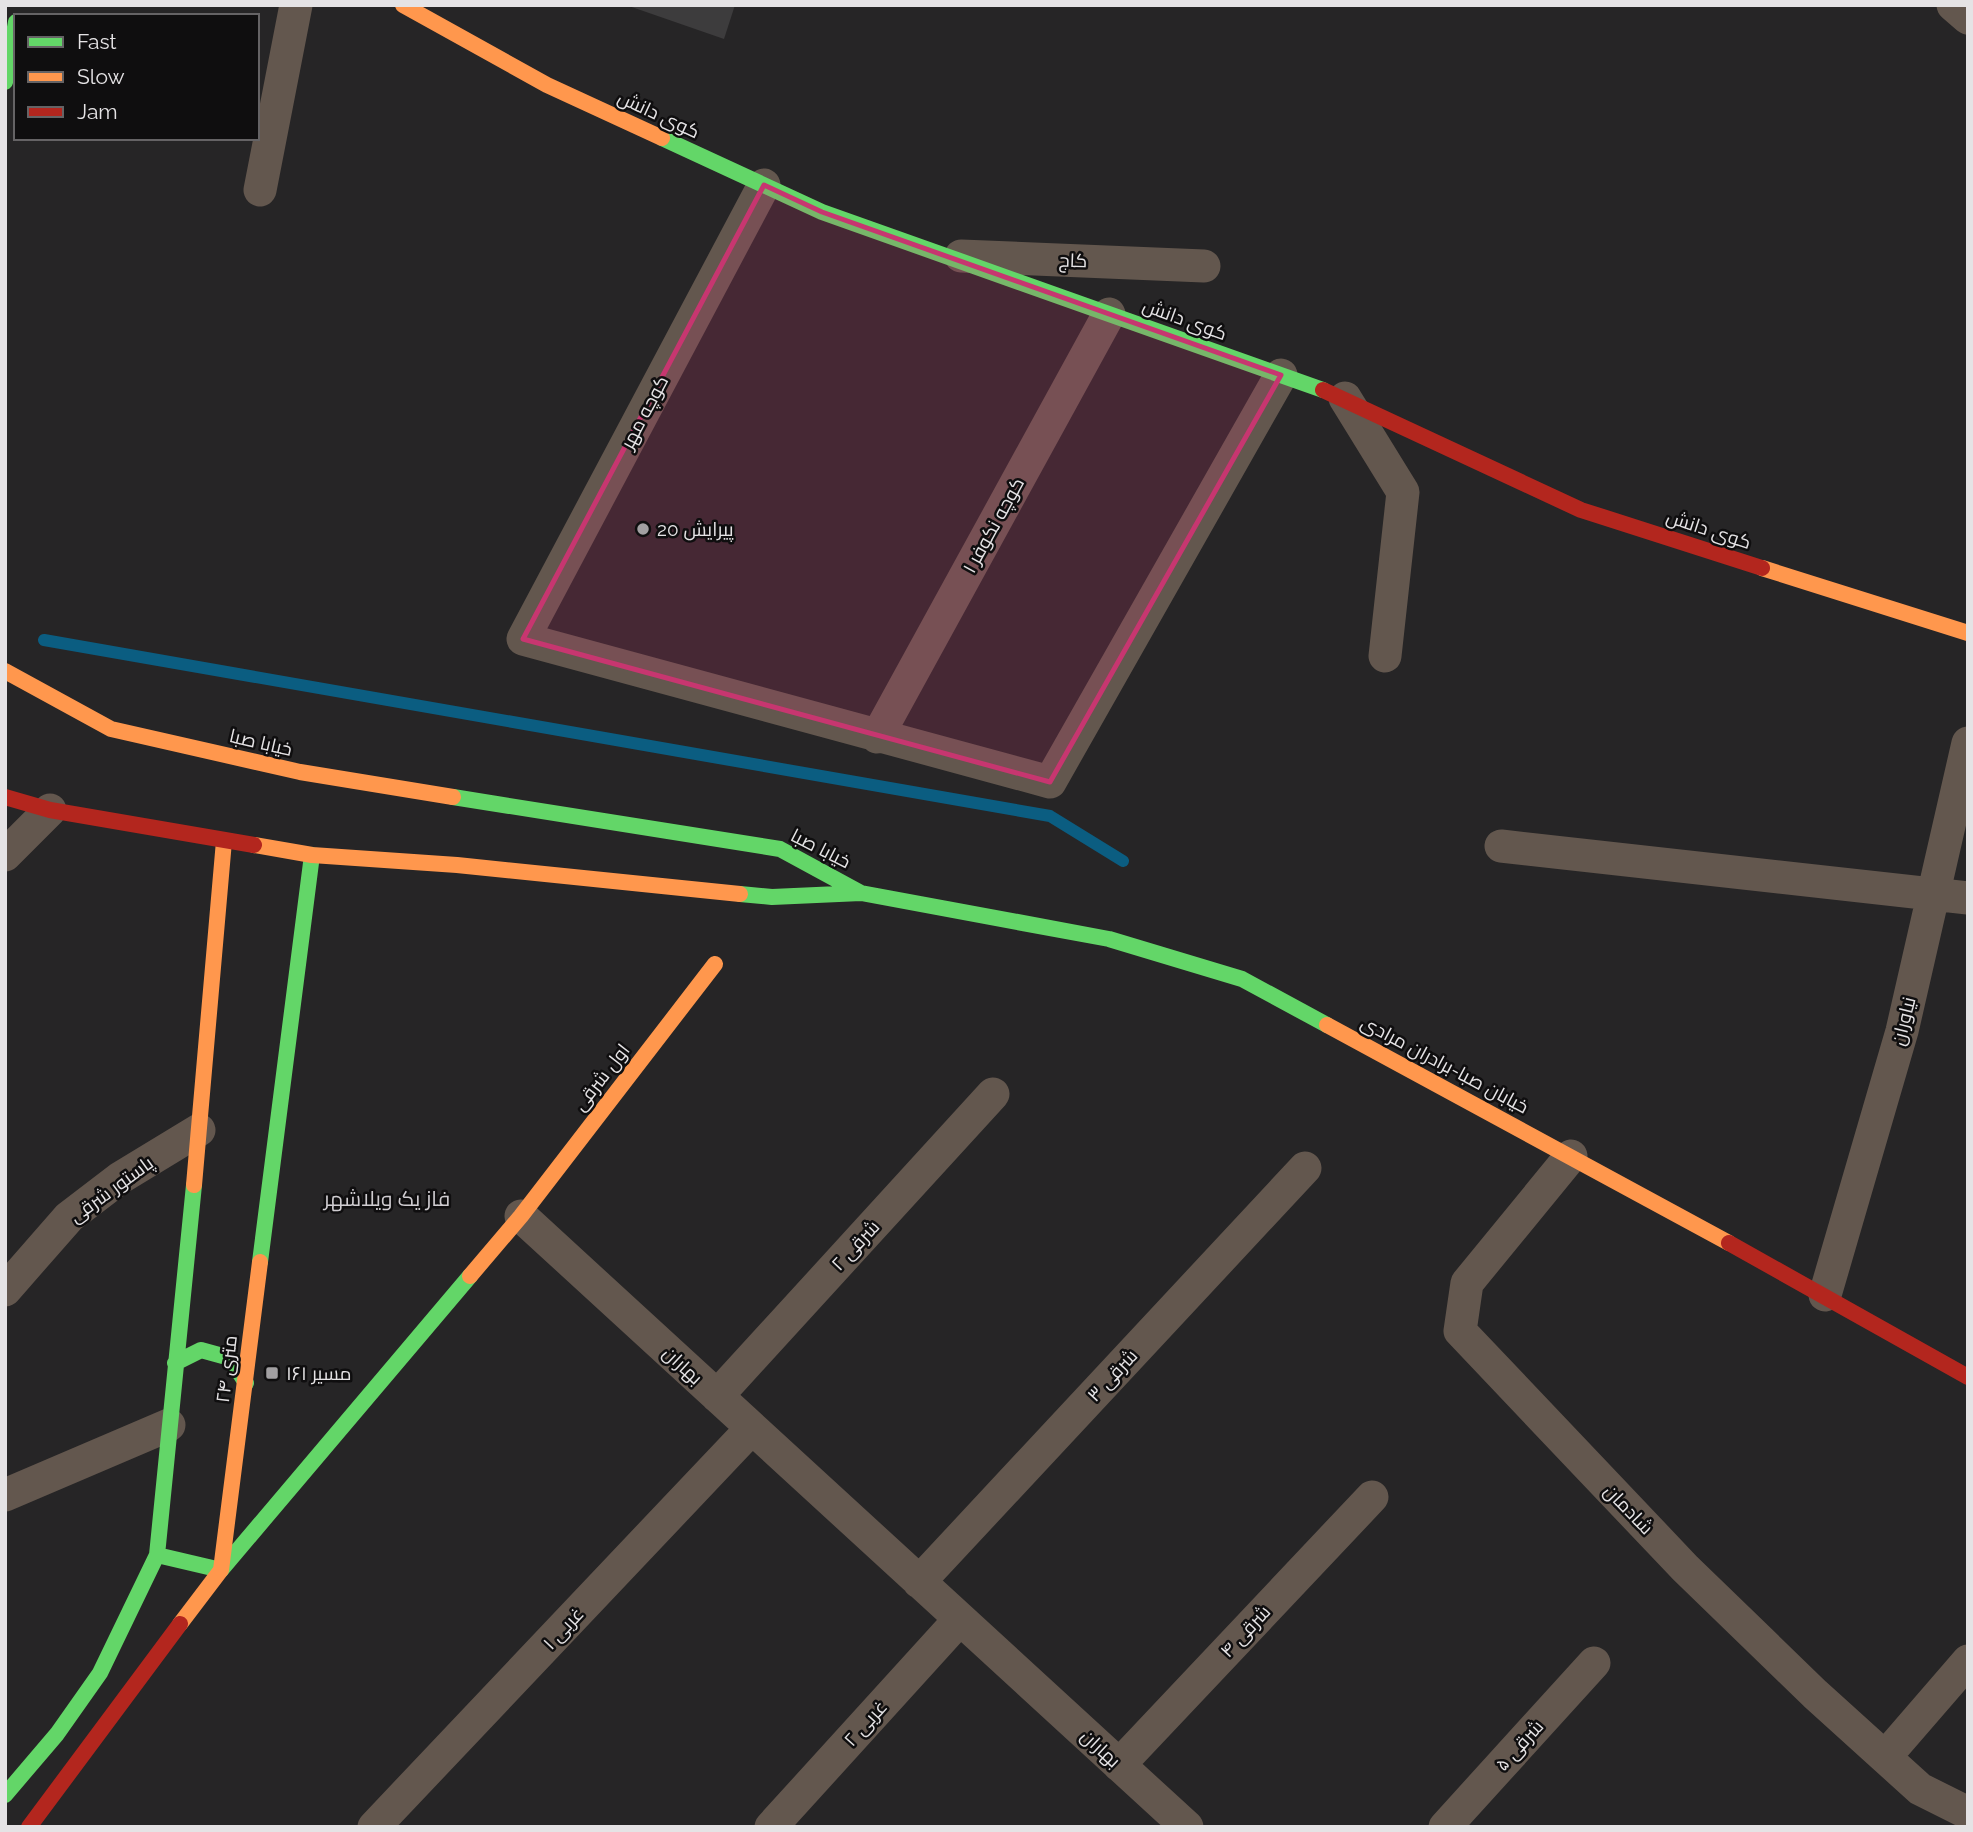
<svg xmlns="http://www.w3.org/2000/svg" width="1973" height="1832" viewBox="0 0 1973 1832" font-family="Raleway,Cairo,sans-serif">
  <rect width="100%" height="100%" fill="#262526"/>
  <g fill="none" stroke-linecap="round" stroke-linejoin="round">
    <path stroke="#0b5d81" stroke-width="12" d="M44,640l1006,176 73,45"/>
  </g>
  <path fill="#3d3c3d" d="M626,5h109l-11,34z"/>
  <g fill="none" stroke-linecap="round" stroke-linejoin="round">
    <path stroke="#63574e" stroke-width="33" d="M1953,5l15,13
      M764,185l-241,454 527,143 231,-407
      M260,190l36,-185
      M961,256l243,10
      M1345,398l58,94 -18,164
      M877,737l232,-423
      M1501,846l467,52
      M5,855l45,-45
      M1571,1156l-104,127 -7,48 225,237 130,126 105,95 48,24
      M521,1216l666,611
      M5,1290l64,-73 51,-39 79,-48
      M1825,1295l77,-264 66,-288
      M717,1396l276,-302
      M5,1495l164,-70
      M919,1582l386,-414
      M1885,1757l83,-96
      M1119,1765l253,-268
      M374,1827l378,-399
      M771,1827l189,-208
      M1445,1827l149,-164"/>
    <path stroke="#63d668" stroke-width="16" d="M5,82l11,-60
      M662,138l160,74 501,178
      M453,797l327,52 81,44
      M740,894l32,3 89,-4 248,46 133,40 85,46
      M260,1262l52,-407
      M175,1363l26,-13 29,8 16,25
      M157,1555l64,15 249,-294
      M5,1795l52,-61 43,-61 57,-118 37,-370"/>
    <path stroke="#ff974d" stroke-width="16" d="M403,5l144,80 115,53
      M1762,568l206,65
      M5,671l106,58 189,43 153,25
      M254,845l58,10 145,10 283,29
      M1327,1025l402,218
      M194,1185l30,-344
      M470,1276l51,-60 194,-252
      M180,1624l41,-54 39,-308"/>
    <path stroke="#b3261e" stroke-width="16" d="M1323,390l258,120 181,58
      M5,797l45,13 204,35
      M1729,1243l239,134
      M29,1827l151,-203"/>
  </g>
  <path fill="#c73670" fill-opacity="0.2" stroke="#c73670" stroke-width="5" stroke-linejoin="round" d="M764,185l58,27 459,163 -231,407 -527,-143z"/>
  <g fill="#a2a0a2" stroke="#0f0e0f" stroke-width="2.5">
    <circle cx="643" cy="529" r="7"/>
    <rect x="265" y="1366" width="14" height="14" rx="3.5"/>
  </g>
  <g text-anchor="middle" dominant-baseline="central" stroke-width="5" stroke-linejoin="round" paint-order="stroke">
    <g font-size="19" fill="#e5e3e5" stroke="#0f0e0f">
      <text transform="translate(659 114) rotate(25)">کوی دانش</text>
      <text transform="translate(1073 260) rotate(2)">کاج</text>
      <text transform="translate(1185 319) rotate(20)">کوی دانش</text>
      <text transform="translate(644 412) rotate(-62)">کوچه مهر</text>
      <text transform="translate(993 525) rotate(-61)">کوچه نکوفر ۱</text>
      <text transform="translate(1709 529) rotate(18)">کوی دانش</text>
      <text transform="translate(261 742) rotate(13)">خیابا صبا</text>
      <text transform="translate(821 848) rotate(27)">خیابا صبا</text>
      <text transform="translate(1903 1021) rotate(-76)">نیاوران</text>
      <text transform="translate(1445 1064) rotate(28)">خیابان صبا-برادران مرادی</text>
      <text transform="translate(601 1077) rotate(-52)">اول شرقی</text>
      <text transform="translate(111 1189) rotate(-36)">پاستور شرقی</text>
      <text transform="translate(855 1245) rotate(-47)">۲ شرقی</text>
      <text transform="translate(683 1365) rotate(43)">بهاران</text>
      <text transform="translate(226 1369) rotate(-83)">۲۴ متری</text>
      <text transform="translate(1112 1375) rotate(-47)">۳ شرقی</text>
      <text transform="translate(1629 1509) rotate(46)">شادمان</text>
      <text transform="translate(563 1628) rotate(-47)">۱ غربی</text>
      <text transform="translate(1245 1631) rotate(-47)">۴ شرقی</text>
      <text transform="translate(865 1723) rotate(-48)">۲ غربی</text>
      <text transform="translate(1519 1745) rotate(-48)">۵ شرقی</text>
      <text transform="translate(1101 1748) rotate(43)">بهاران</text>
    </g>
    <g font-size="19" fill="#e5e3e5" stroke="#0f0e0f" text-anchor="start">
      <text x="657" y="529">پیرایش 20</text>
      <text x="286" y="1373">مسیر ۱۶۱</text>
    </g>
    <g font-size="21" fill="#cfccd0" stroke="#0f0e0f">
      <text x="387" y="1198">فاز یک ویلاشهر</text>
    </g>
  </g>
  <rect width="1973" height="1832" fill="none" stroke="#e5e3e5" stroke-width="14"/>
  <rect x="14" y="14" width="245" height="126" fill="#0f0e0f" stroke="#656365" stroke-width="2"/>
  <rect x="28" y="37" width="35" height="10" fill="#63d668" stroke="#656365" stroke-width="2"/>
  <text x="77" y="49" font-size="21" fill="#e5e3e5">Fast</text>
  <rect x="28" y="72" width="35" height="10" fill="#ff974d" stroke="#656365" stroke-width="2"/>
  <text x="77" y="84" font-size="21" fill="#e5e3e5">Slow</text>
  <rect x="28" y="107" width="35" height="10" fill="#b3261e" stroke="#656365" stroke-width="2"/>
  <text x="77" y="119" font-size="21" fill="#e5e3e5">Jam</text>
</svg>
